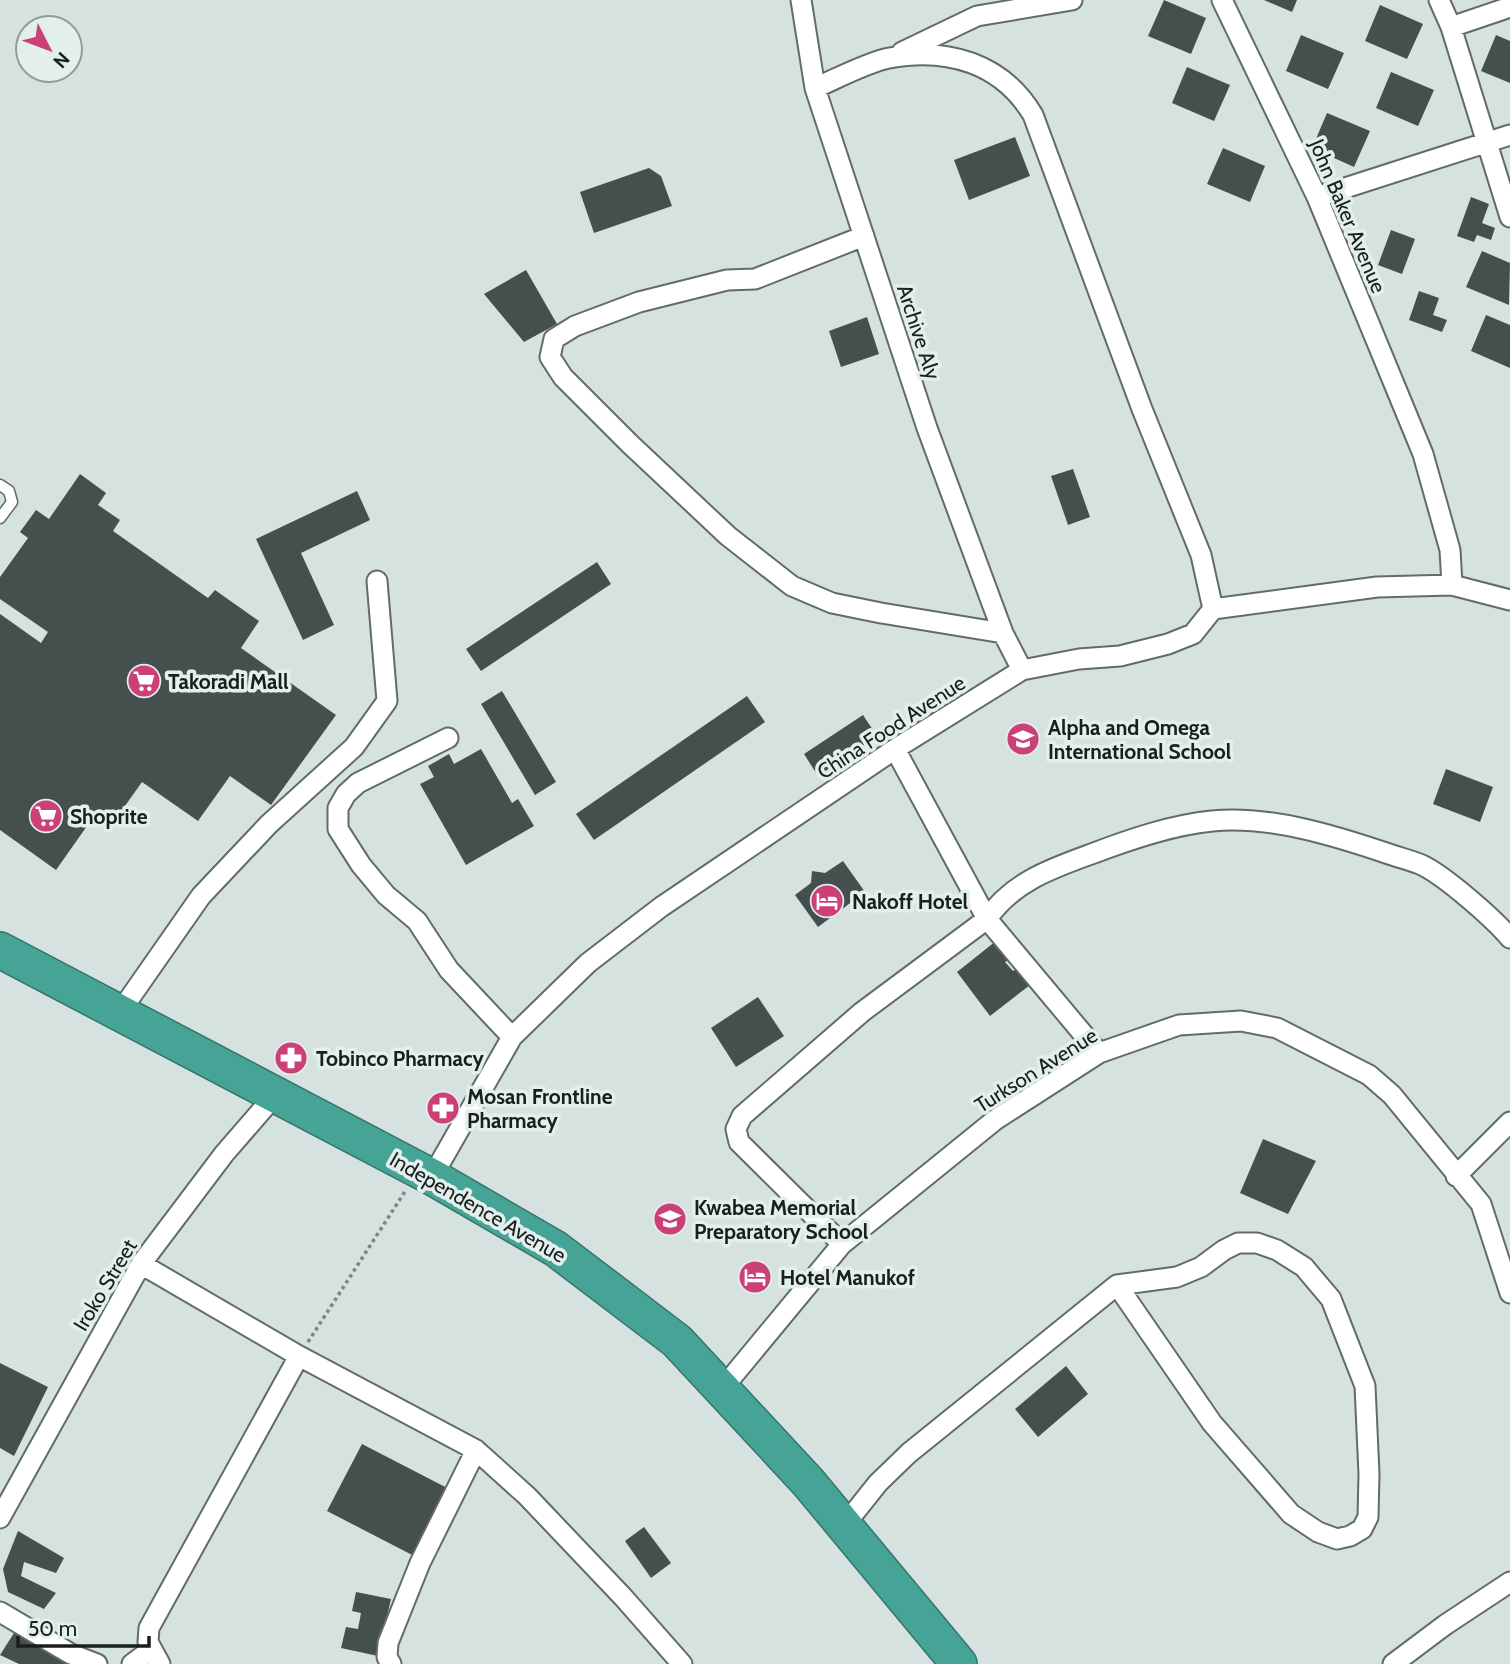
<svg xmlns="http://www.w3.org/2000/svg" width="1510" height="1664" viewBox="0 0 1510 1664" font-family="Cabin,sans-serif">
  <rect width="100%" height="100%" fill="#d5e2df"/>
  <path fill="#45504e" d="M1164,0l42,18 -15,36 -43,-18z
    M1264,0h33l-5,12z
    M1380,5l43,19 -16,35 -42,-18z
    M1301,35l43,18 -16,36 -42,-18z
    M1496,35l14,6v42l-29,-12z
    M1187,67l43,18 -16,36 -42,-18z
    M1391,72l43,18 -16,36 -42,-18z
    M1327,113l43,18 -16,36 -42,-19z
    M1015,137l15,39 -61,24 -15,-40z
    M1223,148l42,18 -15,36 -43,-18z
    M649,168l12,8 11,30 -78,27 -14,-41z
    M1471,197l18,7 -7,19 13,5 -4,12 -14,-5 -3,7 -17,-6z
    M1391,230l24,9 -13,35 -24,-9z
    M1482,251l28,12 -1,42 -43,-18z
    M526,270l31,54 -33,18 -40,-48z
    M1419,291l20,7 -6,17 14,5 -5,12 -33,-12z
    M1486,315l24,10v43l-39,-17z
    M867,317l12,37 -38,13 -12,-36z
    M1073,469l17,48 -22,8 -17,-49z
    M80,474l26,19 -8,12 22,15 -7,11 95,67 7,-8 44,31 -18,27 95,67 -65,90 -41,-29 -32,45 -56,-39 -27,38 -16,-11 -43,61 -56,-40v-216l41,29 7,-11 -48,-33v-22l28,-39 -8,-6 16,-22 13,9z
    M357,491l13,29 -69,33 33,72 -31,15 -47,-101z
    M597,562l14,22 -130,87 -15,-22z
    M502,691l54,91 -21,13 -54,-91z
    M747,696l18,26 -171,118 -18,-26z
    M863,715l14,21 -59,40 -14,-22z
    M481,749l31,54 6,-4 16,27 -68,39 -46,-81 14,-7 -6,-11 21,-12 5,10z
    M1446,769l47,18 -13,35 -47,-18z
    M843,861l22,31 -47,35 -23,-32 16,-12 1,-12 13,2z
    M996,941l14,18 -5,3 8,9 4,-3 13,17 -40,31 -33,-44z
    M758,997l26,39 -48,31 -25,-39z
    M1263,1139l53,22 -28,53 -48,-21z
    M0,1363l48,24 -34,69 -14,-8z
    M1066,1366l22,28 -50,43 -23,-28z
    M362,1444l91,47 -35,67 -91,-47z
    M644,1527l27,36 -20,15 -26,-37z
    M18,1531l46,27 -8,15 -32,-11 -3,14 35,17 -12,16 -36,-17 -5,-23z
    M356,1592l35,7 -13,57 -37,-8 5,-21 12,2 3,-16 -9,-2z
    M14,1633l53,31h-48l-19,-9z"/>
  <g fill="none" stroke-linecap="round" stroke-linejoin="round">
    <defs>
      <path id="lane" d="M0,485l9,6 3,11 -12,16"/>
      <path id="street" d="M801,0l14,88 112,340 76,205 19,37
        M1222,0l95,197 106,257 27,96 2,35
        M1439,0l12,27 59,190
        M1451,27l59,-20
        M902,52l75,-36 95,-16
        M815,88c21,-9 53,-26 74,-30 58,-11 113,5 144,57l109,294 59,146 12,54
        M1317,197l193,-62
        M864,236l-109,43 -28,1 -88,22 -64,24 -21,13 -4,18 13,20 67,67 98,92 64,50 40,17 49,10 122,20
        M448,738l-90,45 -12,11 -8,14v21l23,36 25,30 31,26 32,49 63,67
        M895,749l92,170 112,134
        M120,1012l81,-116 68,-72 85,-77 33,-46 -10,-120
        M1456,1176l54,-54
        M432,1177l80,-140 76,-74 73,-56 234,-158 127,-79 57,-11 41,-3 48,-12 25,-10 20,-25 164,-22 75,-2 58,15
        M842,1244l-103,-102 -3,-13 6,-13 120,-104 125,-93c26,-38 66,-51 107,-66 37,-14 78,-28 118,-32 57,-6 124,15 177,33 11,4 25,7 35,12 23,12 69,52 86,72
        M141,1264l158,92 177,94 51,46 96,101 59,67
        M722,1389l120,-145 153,-124 104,-67 80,-28 62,-4 36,7 92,47 23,20 89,109 29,89
        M0,1518l141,-254 83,-110 52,-60
        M843,1527l35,-44 31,-30 208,-168 60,-8 24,-10 23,-17 14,-7h19l20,7 27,17 27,32 34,87 4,88 -1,43 -6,12 -12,7 -13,3 -19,-7 -27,-18 -79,-91 -95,-138
        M0,1612l71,42 26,10
        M132,1664l19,-14
        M160,1664l-12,-22 1,-14 150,-272
        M391,1664l-4,-7 1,-14 32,-80 56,-113
        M1393,1664l52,-39 65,-43"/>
      <path id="highway" d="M0,950l432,227 124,72 121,92 131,141 151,182"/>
    </defs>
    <use href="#lane" stroke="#616c6a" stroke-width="13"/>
    <use href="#street" stroke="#616c6a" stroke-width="23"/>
    <use href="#highway" stroke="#36756b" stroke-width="38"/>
    <path stroke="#7d8684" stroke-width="3.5" stroke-dasharray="3.5 3.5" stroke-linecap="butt" d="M308,1342l98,-152"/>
    <use href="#lane" stroke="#fff" stroke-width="10"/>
    <use href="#street" stroke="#fff" stroke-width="19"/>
    <use href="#highway" stroke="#45a495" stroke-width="35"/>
  </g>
  <defs>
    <symbol id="supermarket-disc" viewBox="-11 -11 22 22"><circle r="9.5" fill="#cb4075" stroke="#e2efec"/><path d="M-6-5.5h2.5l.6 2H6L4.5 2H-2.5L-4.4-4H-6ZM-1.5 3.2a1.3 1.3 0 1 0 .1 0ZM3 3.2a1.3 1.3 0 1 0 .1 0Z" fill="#fff"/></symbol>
    <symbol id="school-disc" viewBox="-11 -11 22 22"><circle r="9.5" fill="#cb4075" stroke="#e2efec"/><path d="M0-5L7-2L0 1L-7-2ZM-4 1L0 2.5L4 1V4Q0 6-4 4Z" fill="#fff"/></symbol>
    <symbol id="hotel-disc" viewBox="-11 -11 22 22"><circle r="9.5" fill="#cb4075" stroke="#e2efec"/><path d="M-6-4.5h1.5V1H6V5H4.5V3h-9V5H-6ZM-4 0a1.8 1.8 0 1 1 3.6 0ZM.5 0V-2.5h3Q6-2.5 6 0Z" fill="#fff"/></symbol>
    <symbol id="pharmacy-disc" viewBox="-11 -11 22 22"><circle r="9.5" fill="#cb4075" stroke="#e2efec"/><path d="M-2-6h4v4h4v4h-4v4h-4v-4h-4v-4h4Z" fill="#fff"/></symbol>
  </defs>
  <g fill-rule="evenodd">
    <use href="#supermarket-disc" x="125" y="662" width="38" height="38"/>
    <use href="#school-disc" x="1004" y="720" width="38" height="38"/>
    <use href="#supermarket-disc" x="27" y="797" width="38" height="38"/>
    <use href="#hotel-disc" x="808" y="882" width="38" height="38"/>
    <use href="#pharmacy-disc" x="272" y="1039" width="38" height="38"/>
    <use href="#pharmacy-disc" x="424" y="1089" width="38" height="38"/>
    <use href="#school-disc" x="651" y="1200" width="38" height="38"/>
    <use href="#hotel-disc" x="736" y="1258" width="38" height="38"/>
  </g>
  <g text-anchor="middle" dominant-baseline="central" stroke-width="7" stroke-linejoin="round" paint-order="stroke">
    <g font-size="21" fill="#1a1e1d" stroke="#e2efec">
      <text transform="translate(1348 216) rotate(67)">John Baker Avenue</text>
      <text transform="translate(919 332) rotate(72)">Archive Aly</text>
      <text transform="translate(891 727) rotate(-33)">China Food Avenue</text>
      <text transform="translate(1036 1070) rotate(-32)">Turkson Avenue</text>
      <text transform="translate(478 1207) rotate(30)">Independence Avenue</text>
      <text transform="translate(105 1285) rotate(-59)">Iroko Street</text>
    </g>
    <g font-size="21" font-weight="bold" fill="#1a1e1d" stroke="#e2efec" text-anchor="start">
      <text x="168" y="681">Takoradi Mall</text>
      <text x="1048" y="727">Alpha and Omega<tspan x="1048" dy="24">International School</tspan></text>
      <text x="70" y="816">Shoprite</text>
      <text x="852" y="901">Nakoff Hotel</text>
      <text x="316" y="1058">Tobinco Pharmacy</text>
      <text x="467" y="1096">Mosan Frontline<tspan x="467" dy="24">Pharmacy</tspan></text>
      <text x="694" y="1207">Kwabea Memorial<tspan x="694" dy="24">Preparatory School</tspan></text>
      <text x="780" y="1277">Hotel Manukof</text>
    </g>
  </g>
  <g transform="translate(49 49) rotate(132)"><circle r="33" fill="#e2efec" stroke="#929b99" stroke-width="2"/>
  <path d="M0-5L12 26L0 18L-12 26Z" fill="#cb4075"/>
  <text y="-10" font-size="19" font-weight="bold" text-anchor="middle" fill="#1a1e1d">N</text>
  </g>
  <path d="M18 1636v10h131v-10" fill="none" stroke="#1a1e1d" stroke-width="3.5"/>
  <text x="28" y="1636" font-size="21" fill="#1a1e1d" stroke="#e2efec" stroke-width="5" paint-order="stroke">50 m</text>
</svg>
